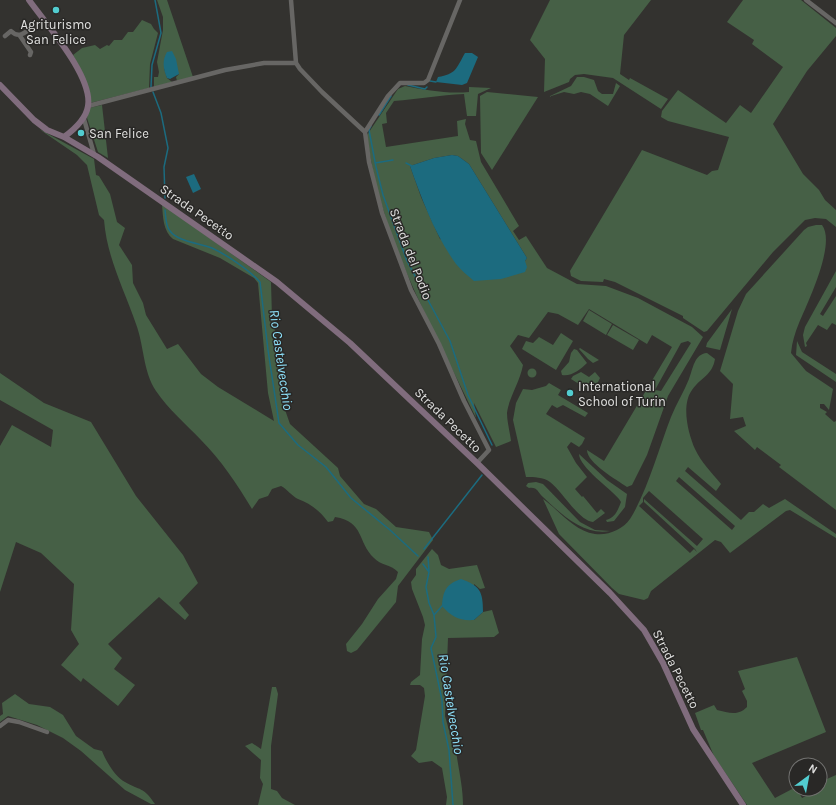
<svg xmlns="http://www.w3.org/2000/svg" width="836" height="805" viewBox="0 0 836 805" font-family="Karla,sans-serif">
  <rect width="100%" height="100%" fill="#33322f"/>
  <path fill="#466046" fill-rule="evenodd" d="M157,0h10l26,77 -16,4 -1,-4 3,-3 -15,-6 3,10 5,4 -18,5v-10h4l1,-5 -2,-10 6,-32v-13z
    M550,0h101l-27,35 -4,39 9,6 1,-2 38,21 -7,10 -48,-31 -29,-4 -9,1 -5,4 -1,3 -25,10 1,-33 -15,-19z
    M743,0h58l35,28v8l-29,35 -34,53 30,50 16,16 6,10 11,10v17l-10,-8 -11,-1 -10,2 -32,32 -66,79 -3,1 -21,-14v-2l-68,-34 -11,-3 -1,3 -22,-1 -10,-5 -1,-5 72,-121 65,25 5,-4 6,-1 11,-33 -61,-16 -7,-4 1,-6 16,-21 48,33 14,-18 11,8 32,-46 -31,-23 2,-4 -27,-18z
    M142,20l9,4 3,5 4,4 -8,31 -1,24 -59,15 -8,-31 -9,-17 9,-7 13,-3 5,4 7,-4 2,1 5,-6h8l6,-8h5z
    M577,77h7l10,3 4,11 4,3h11l3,-11 4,3 -12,20 -18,-12 -9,-2 -7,2 -10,-2 -16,5 23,-11z
    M405,86c21,4 42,8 64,6v-5l22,1 -13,6 -2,22h-9l-3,-22c-24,1 -46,5 -70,7l-8,12 1,10 -5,1 4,23 72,-11 -1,-15 9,-2 -1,5 5,16 6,1 5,21 38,64 -6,5 6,9 7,-4 21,32 30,16 29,2 32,12 54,29 11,10 -35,59 -21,59 -15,30 -5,2c-10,-7 -40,-24 -40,-37l17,11 68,-114 -20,-12 -5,9 -58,-35 -11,16 -20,-11 -10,-2 -19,26 -11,-3 -8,11 13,19c-3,17 -14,32 -16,48 0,9 3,19 4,28l-15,6 -22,-44 2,15c-43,-91 -97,-182 -109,-283l31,-46zM452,155l6,1 11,8 58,94 -2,3 -85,-22 -19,-42 -11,-31 24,-8zM688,341l3,2 -30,48 -6,-1 26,-47z
    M487,92l51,5 -46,73 -11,-17 -1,-57z
    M102,105l6,53 -10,-6 -11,-34 2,-10z
    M39,129l55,30 2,16 3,1 11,18 7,28 8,6 -6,17 13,20 1,18 10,20 3,12 21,34 11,-5 23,30 17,13 56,34 -6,-28 -10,-110 -4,-5 -34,-20 -47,-19c-10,-8 -10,-22 -11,-35l109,78 1,36 7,31 -2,6 2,26 2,4 2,19 7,20 48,44 2,8 24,28 12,5 20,18 33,5 4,8 -35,46 -2,16 -39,48 -6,3 -4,-2 -1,-7 16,-20 16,-25 18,-20 2,-7c-6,-7 -18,-7 -24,-14 -17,-16 -9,-36 -39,-41l-2,4 -5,1c-8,-11 -17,-18 -30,-23 -5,-2 -11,-10 -17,-13l-9,3 -4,7 -9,3 -7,10c-15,-25 -31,-49 -51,-69 -15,-16 -33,-31 -45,-49 -13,-19 -12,-46 -20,-67 -12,-35 -29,-66 -32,-104l-5,-5 -12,-50 -10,-10z
    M816,225h6c14,18 -13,75 -23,98 -4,10 -7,19 -8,30l15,18 27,18 -4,21 -5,-6h-4v4l7,4 -2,2 9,8 2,-1v89l-57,-43 2,-2 -24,-18 -2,3 -21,-19 12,-5 -3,-9 -13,2 3,-35 -13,-13 18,-60 8,-17 58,-64 4,-3z
    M836,271v16l-16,27 3,2 13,-20v29l-4,-2 -5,7 -9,-5 -12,18 1,3 -2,1 -2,-12 2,-8z
    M732,309l-12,41 -14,-3 1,-4z
    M589,310l23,14 -6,11 -23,-14z
    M613,325l26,15 -6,10 -26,-15z
    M561,333l12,8 -17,29 -34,-21 4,-8 7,2 6,-6 14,8z
    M797,341l5,11 34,22v8l-40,-27z
    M580,348l19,12 -6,3 -5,-4 -9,-10z
    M574,349l3,1 10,13c-6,6 -16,14 -25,12l-1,-4 8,-9 2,-9z
    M707,353l8,6c-3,17 -14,18 -23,31 -11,15 -4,43 3,59 6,13 17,24 26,35l-5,7 -28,-24 -3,4 56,49 8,-8h5l9,-8 6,4 16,-9 51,35v4l-46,-28 -4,1 -56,42 -9,-11 -6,-2 -64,51 -3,7 -4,2 -25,-6 -7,-6 -53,-54 -16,-35c17,12 31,32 52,35 13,2 28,-5 35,-15 17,-27 29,-71 41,-102 5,-13 13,-25 18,-38 4,-10 5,-25 18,-26zM679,477l56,49 -3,4 -56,-49zM649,491l54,48 -6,7 -53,-47v3l51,47 2,3 -3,-3 -4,4 -51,-47 4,-4v-4z
    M527.5 373a4.5 4.5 0 1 1 9 0a4.5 4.5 0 1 1-9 0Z
    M581,372l8,5 6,-5 5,6 -4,8 -6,-2 -3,5 -16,-10 2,-3z
    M0,373l44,30 47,19 45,74 47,59 15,28 -19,20 10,12 -4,5 -26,-23 -51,47 14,14 -8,11 21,16 -17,21 -35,-28 -2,4 -20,-17 18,-21 -8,-14 3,-46 -33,-31 -25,-11 -16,50v-146l12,-21 39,22 2,-17 -53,-30z
    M549,383l12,7 -3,5 30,18 -3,4 -22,-12 -6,3 -5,-3 -6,9 39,24 -3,6 -3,3 -8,-5 -4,5 9,16 11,14 -12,12 7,8 1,-1 14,17 4,-4 4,4 -12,9c-14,-1 -32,-32 -43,-40 -7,-5 -16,-5 -24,-5l-13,-57 3,-17 7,-14 9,1 14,-4z
    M579,454l28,26 20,14 -2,13 -11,14 -7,1 -1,-2c9,-2 12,-10 15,-18l-2,-3c-8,-10 -40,-32 -40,-45z
    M536,482l7,2 37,38 15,8 15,1c-26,5 -49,-17 -67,-34 -6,-5 -5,-10 -14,-9l-3,-2 2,-3z
    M432,549l6,6 3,10 8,4 28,-4 8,23 -5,1 -6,-5v36l9,-8 9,-2 7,23 -5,4 -46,1 -3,78 5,18 5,5c1,22 8,43 8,66h-17l1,-8 -5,-29 -10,-7 -13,2 -8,-7 5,-6 9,-54 -1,-8 -4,-3h-10l1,-3 9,-7 2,-36 3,-14 -2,-8 -11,-28 -1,-7 5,-7v-6z
    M797,657l29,75 -74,31 23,35 21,-11 6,11 12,-6 -2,-3h8v-7l16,-7v30h-89l-33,-49 -11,-26h-2l-6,-17 19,-8 3,5c11,2 20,7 30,-3v-6l-5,-10 3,-2 -7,-18z
    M272,687h4l2,7 -7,52v43l6,2 5,7 13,7h-37l5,-21 -3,-6 1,-18 -16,-14 7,-3 9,6z
    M15,694l14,10 21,3 13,8 13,21 18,13 8,2c4,10 13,26 23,31 15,9 18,4 30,22h-4l-26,-14 -44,-39 -18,-13 -26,-13 -29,-9 -8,6v-6l3,-2 -1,-11z"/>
  <path fill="#1c6b7f" d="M172,51l4,8 3,15 -9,5 -3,-1c-4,-10 -5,-17 0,-26z
    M465,53h7l6,4 -11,26 -5,2 -26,-3 2,-5c18,-3 18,-8 27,-24z
    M452,155l6,1 11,8 58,94 -2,3 2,6 -2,5 -24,7 -27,2c-6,-5 -13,-11 -18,-17 -21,-29 -34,-64 -46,-98l24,-8z
    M194,174l7,15 -8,4 -7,-16z
    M461,579c19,7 22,12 22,33l-9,8c-15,1 -22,-3 -32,-14 1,-15 4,-22 19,-27z"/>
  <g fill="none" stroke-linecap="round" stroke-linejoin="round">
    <path stroke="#1c6b7f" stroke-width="1.5" d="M430,81l6,1
      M408,85l17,4 2,-2
      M151,87l1,-22 9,-32 -6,-33
      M153,92l8,21 7,35 -4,19 1,31
      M379,115l12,-19
      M371,126l-2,4 7,37 7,28 24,66 43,80 18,54 24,50
      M375,163l18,-3
      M406,163l6,3
      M165,210c1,6 0,15 5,21 8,11 30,12 42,17 15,7 37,22 48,34l8,68 11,73 19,22 28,22 25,31 39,32 28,26
      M424,549l58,-74
      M428,557l1,14
      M423,564l6,8 -3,15 3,16 5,12 2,22 -5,11 11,52 1,22 6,28 4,55
      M434,615l8,-9"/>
    <path stroke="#4d4c49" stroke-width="4.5" stroke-dasharray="4.5 2" stroke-linecap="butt" d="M33,27l6,-4"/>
    <path stroke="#676664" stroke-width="4.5" d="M291,0l5,63 4,6 22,23 43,40 4,30 13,51 29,77 28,54 25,57 25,49 -12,13
      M806,0l30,23
      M5,36l6,-5c8,8 13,2 22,-4
      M20,36l11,16 -1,3
      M88,106l137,-36 39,-7h32
      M84,119l10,35
      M365,132l23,-36 12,-13h24l4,-3 32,-80
      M0,726l8,-6 11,2 28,10"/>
    <path stroke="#806c7d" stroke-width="6" d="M29,0c17,24 64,76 59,106 -2,13 -13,23 -24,31
      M0,85l34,35 13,10 17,7 34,20 179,125 73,61 127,120 133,130 34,37 19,33 30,66 50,76"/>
  </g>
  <g fill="#52cdd0" stroke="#292826" stroke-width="1.5">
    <circle cx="56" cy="10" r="4"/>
    <circle cx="81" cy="133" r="4"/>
    <circle cx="570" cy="393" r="4"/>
  </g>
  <g text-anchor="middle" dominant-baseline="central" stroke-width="3" stroke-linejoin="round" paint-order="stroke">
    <g font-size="13" fill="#e0e0df" stroke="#292826" text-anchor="start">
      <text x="56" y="24" text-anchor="middle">Agriturismo<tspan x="56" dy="15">San Felice</tspan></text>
      <text x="89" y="133">San Felice</text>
      <text x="578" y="386">International<tspan x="578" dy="15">School of Turin</tspan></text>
    </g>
    <g font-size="13" fill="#e0e0df" stroke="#292826">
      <text transform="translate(197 212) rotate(35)">Strada Pecetto</text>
      <text transform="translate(411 254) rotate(69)">Strada del Podio</text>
      <text transform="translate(448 420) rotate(44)">Strada Pecetto</text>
      <text transform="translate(676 669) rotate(63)">Strada Pecetto</text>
    </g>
    <g font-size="14" font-style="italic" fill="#8ee1fa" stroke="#292826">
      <text transform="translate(281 360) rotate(82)">Rio Castelvecchio</text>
      <text transform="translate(451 704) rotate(81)">Rio Castelvecchio</text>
    </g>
  </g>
  <g transform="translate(808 777) rotate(32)"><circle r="19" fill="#292826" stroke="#727270"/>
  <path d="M0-3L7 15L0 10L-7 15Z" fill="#52cdd0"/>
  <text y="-6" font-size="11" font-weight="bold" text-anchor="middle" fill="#e0e0df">N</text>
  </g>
</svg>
